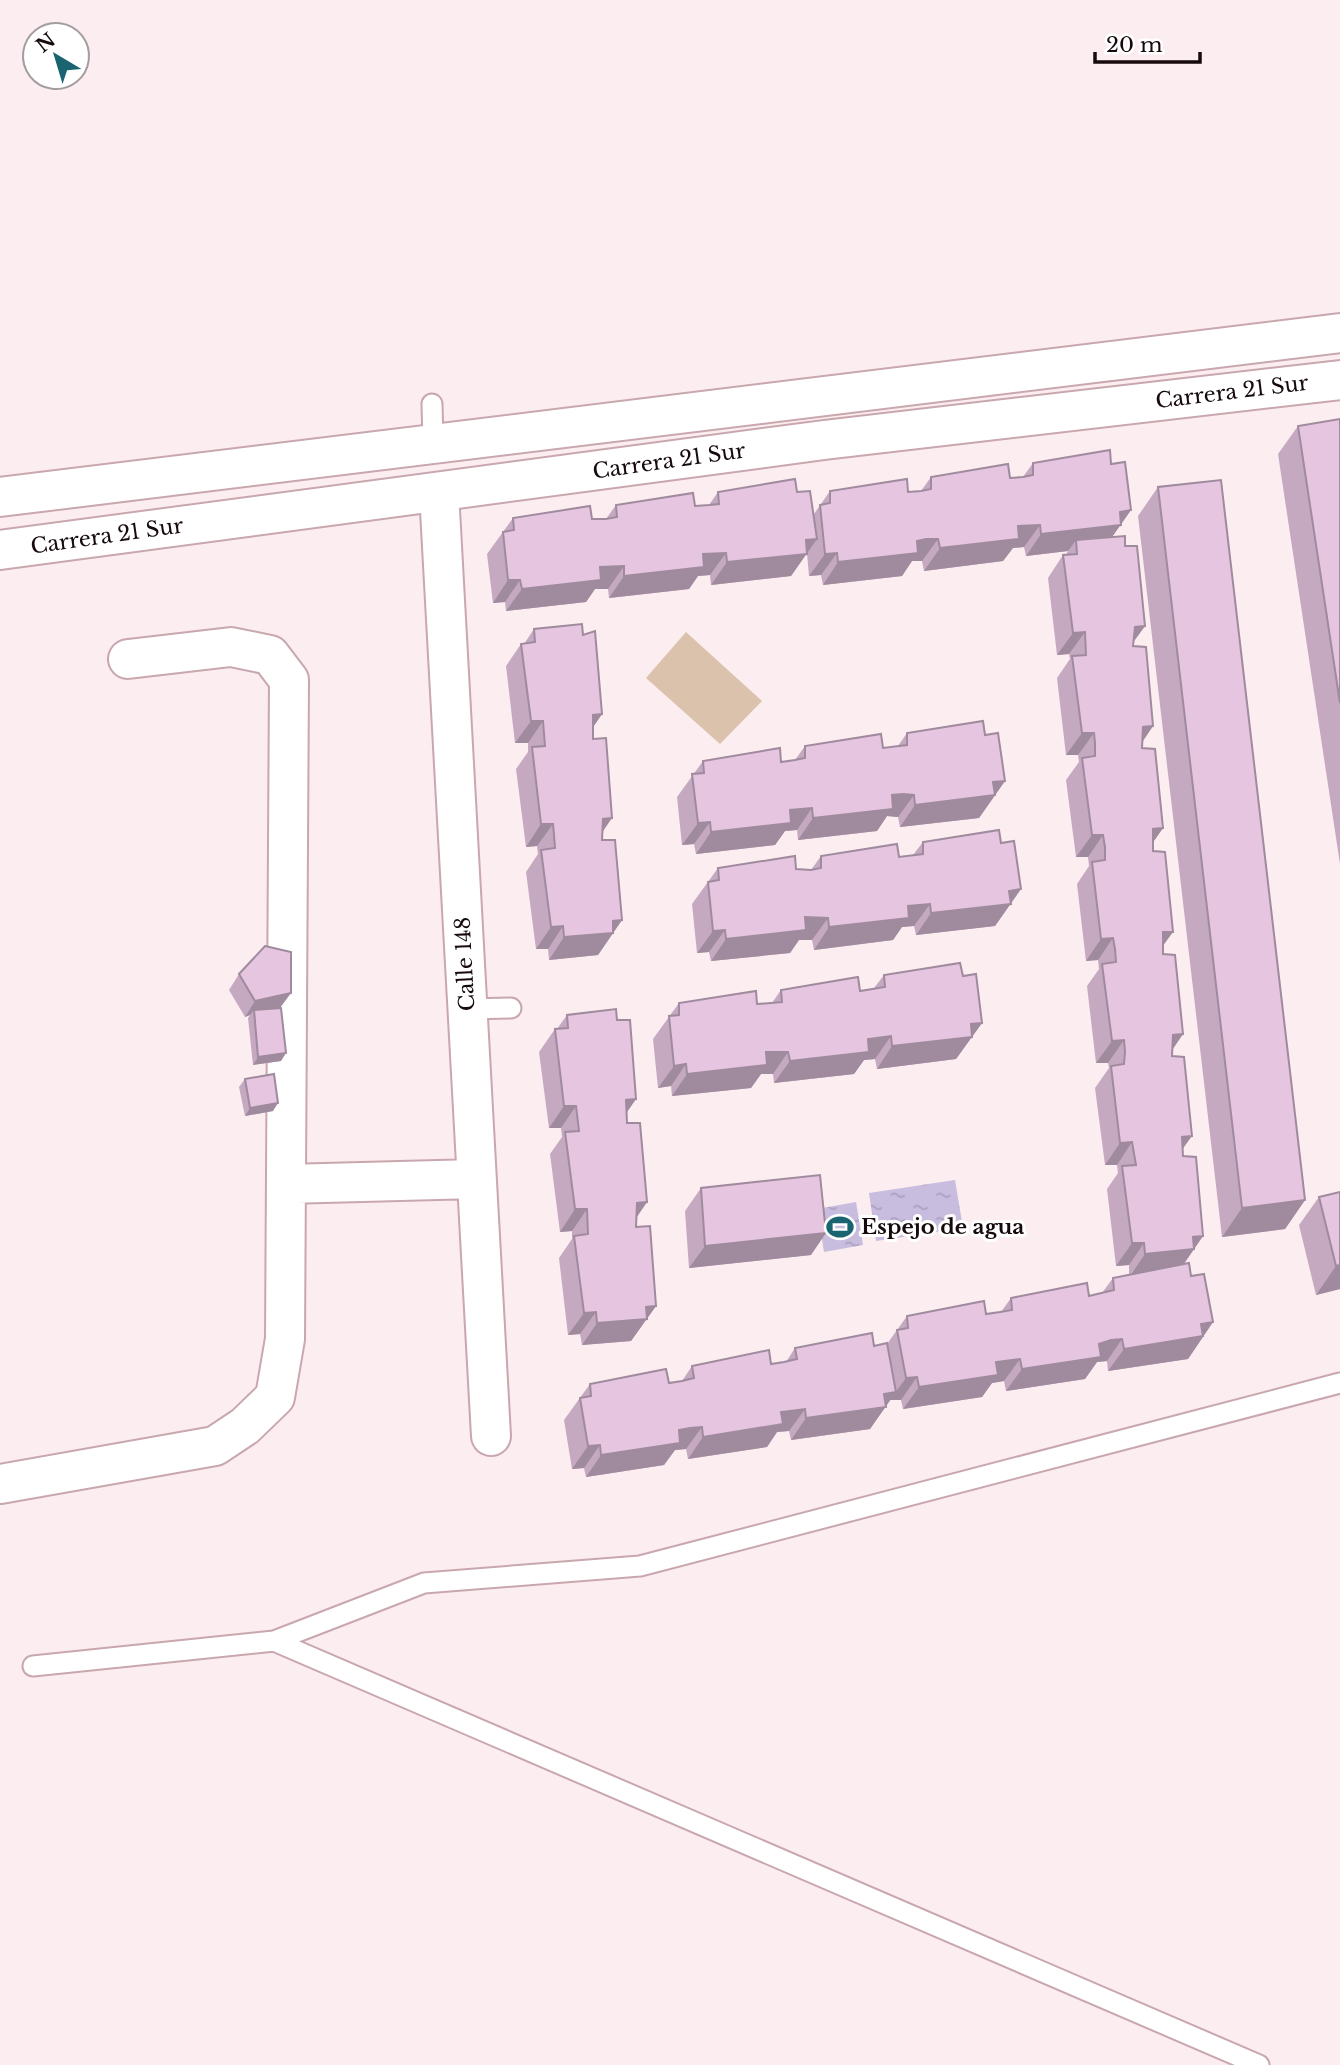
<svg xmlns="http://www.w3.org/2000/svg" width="1340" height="2065" viewBox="0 0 1340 2065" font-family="'Libre Baskerville',serif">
  <defs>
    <pattern id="water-ripples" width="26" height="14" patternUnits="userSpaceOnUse" patternTransform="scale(1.75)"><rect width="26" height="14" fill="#c8bcdf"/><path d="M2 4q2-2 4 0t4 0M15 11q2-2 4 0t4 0" fill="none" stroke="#aba0be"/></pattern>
  </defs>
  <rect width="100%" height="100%" fill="#fcedf0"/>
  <path fill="#dbc2ac" d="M686,632l76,69 -42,43 -74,-66z"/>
  <path fill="url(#water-ripples)" d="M955,1180l8,48 -87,13 -7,-48z
    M856,1202l7,43 -39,7 -7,-43z"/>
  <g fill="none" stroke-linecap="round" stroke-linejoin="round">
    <defs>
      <path id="lane" d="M432,404l1,38
        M467,1009l44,-1
        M274,1641l985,424
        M33,1666l241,-25 150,-58 216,-17 700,-183"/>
      <path id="street" d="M439,492l52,944
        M0,497l1340,-164
        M0,550l824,-110 516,-60
        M286,1184l190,-5
        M0,1484l215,-38 30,-20 30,-29 10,-58 4,-659 -19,-25 -39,-8 -103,12"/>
    </defs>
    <use href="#lane" stroke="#c9a7af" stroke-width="23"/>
    <use href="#street" stroke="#c9a7af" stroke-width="42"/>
    <use href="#lane" stroke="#fff" stroke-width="19"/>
    <use href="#street" stroke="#fff" stroke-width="38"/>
  </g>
  <path fill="#c5a9c1" d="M1340,419v445l-62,-410 20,-28z
    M1033,463l78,1 20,46 -19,27 13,9 20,80 -11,15 -1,5 20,80 -10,15 -1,7 21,80 -10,14v9l10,95v8l20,80 -11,16v6l11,100 20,80 -19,28 7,12 22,46 -25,37 -80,12 -1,-10 -10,1 -12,17 -79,12 -2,-10 -12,2 -10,14 -79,12 -2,-9h-11l-20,29 -79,11 -2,-9 -12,1 -10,15 -79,12 -2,-10 -11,1 -11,15 -78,12 -2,-9 -12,1 -8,-49 26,-36 79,-1 13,-2 10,-15 79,-2 15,-2 9,-14 79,-2 13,-2 20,-28 79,-2 15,-2 10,-14 78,-2 13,-3 11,-15 16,-4v-9l-13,1 -9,-77 11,-16 -1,-8h-12l-10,-77 14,-20 -1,-5h-12l-9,-77 12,-17 -1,-9 -12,1 -9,-77 12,-18 -1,-9h-12l-10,-77 13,-18 -1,-7h-12l-9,-77 13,-19 -1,-5 -12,1 -9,-77 15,-23h3l2,-4 -42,5 -2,-9 -11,1 -10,13 -79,10 -2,-10h-10l-10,15 -79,9 -2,-10 -12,1 -2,-23 -16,23 -80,9 -1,-10 -12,1 -9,13 -80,9 -1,-9h-13l-9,13 -80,9 -1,-9 -12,1 -6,-49 26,-36 93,1 10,-14 79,1 14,-1 9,-13h79l17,22 16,-23 78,1 13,-1 10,-14 79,1 13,-1z
    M1158,487l147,713 -20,29 -63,8 -84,-721z
    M534,629l49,6 19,79 -9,13 9,113 20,80 -24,35 -49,5 -1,-11h-12l-10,-77 12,-18 -1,-8 -11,1 -10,-78 12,-17v-9h-13l-9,-77 15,-22h3z
    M907,733l78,2 20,46 -26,37 -79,9 -2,-10 -11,-1 -10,15 -79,9 -1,-10 -12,1 -10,14 -79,9 -2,-10 -12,1 -5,-48 26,-36 78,1 14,-2 10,-14 78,2 15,-2z
    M923,842l78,1 20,46 -26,37 -79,9 -2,-9 -12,1 -9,13 -79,10 -2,-10h-13l-9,13 -79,8 -2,-9 -12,1 -5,-49 26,-36 93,2 10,-14 78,1 14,-2z
    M239,974l42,34v53l-28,4 -5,-47 2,-3 -5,2 -16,-27z
    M884,975l79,1 19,47 -26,36 -79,10 -2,-10 -11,1 -10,14 -80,9 -1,-9h-12l-10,14 -79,8 -1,-10 -13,2 -5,-49 26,-36 78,1 15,-1 9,-13 79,1 14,-3z
    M567,1015l50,5 19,79 -9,13v11l20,79 -10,15 -1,10 20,79 -25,35 -49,4 -2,-11 -12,1 -9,-77 13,-19v-8l-12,1 -10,-78 12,-17 -1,-9h-12l-10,-76 16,-23h2z
    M245,1079l28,32 -28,5 -6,-29z
    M701,1188l110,67 -122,13 -4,-57z
    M1340,1192v97l-24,6 -17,-70 20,-28z"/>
  <path fill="#a08a9d" d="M1131,510l-26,37 -29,-7 -8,11 -42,5 15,-22 79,-22z
    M1040,525l-16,22 -11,1 -10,13 -79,10 16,-23 78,-22z
    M817,539l-26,37 -80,9 16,-23 79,-22z
    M938,539l-16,22h-10l-10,15 -79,9 15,-23 79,-21z
    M726,553l-16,22 -12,1 -9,13 -80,9 15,-22 79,-22z
    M837,553l-16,22 -12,1 16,-22z
    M624,566l-16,23h-13l-9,13 -80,9 16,-22 78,-22z
    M508,580h12l-15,22 -12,1z
    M1145,626l-16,22 6,-21z
    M1085,632l-16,22 -12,1 16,-22z
    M602,714l-15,22 6,-21z
    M531,721h12l-15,22h-13z
    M1153,726l-15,22 5,-21z
    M1082,733h12l-16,22h-12z
    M1005,781l-26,37 -79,9 15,-22 78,-23z
    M903,794l11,1 -16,22 -11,-1 -10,15 -79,9 15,-22 79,-23z
    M812,808l-15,22 -12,1 -10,14 -79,9 15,-22 79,-22z
    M612,818l-15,22 6,-21z
    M710,822l-16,22 -12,1 16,-22z
    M541,824h12l-16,22 -11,1z
    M1163,828l-16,23 6,-22z
    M1092,835h11l-15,22h-12z
    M1021,889l-26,37 -79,9 15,-22 78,-22z
    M930,904l-16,22 -12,1 -9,13 -79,10 15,-23 79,-21z
    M805,917l23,1 -16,22h-13l-9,13 -79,8 15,-22z
    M622,920l-24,35 -49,5 15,-23 49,-16z
    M563,926l-15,23h-12l15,-22z
    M725,930l-16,22 -12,1 16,-22z
    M1163,932h10l-16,22z
    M1113,938l-15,22 -12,1 15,-22z
    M291,993l-11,15 -26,2 -4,5 -5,2 10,-16z
    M982,1023l-26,36 -79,10 15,-23 79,-22z
    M1183,1034l-15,22 5,-21z
    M891,1036l-16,23 -11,1 -10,14 -80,9 16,-22 78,-22z
    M1124,1040l-16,23h-12l16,-22z
    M766,1052h22l-15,22h-12l-10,14 -79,8 15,-22z
    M286,1053l-5,8 -28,4 5,-8z
    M686,1064l-15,22 -13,2 16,-22z
    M636,1099l-16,23 6,-22z
    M278,1103l-5,8 -28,5 5,-8z
    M564,1106h12l-15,22h-12z
    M1192,1136l-16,22 6,-21z
    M1132,1142l-15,23h-12l15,-22z
    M1305,1200l-20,29 -63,8 20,-29z
    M647,1202l-16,23 6,-22z
    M575,1209h12l-15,22 -12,1z
    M826,1233l-15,22 -122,13 16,-22z
    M1203,1236l-25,36 -48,4 15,-22 48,-17z
    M1132,1243h12l-15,22 -13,1z
    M1340,1265v24l-24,6 20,-29z
    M656,1306l-25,35 -49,4 15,-22 49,-16z
    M596,1312l-16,22 -12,1 16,-22z
    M1213,1322l-25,37 -80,12 16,-22 77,-25z
    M1122,1339l-15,22 -10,1 -12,17 -79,12 16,-22 89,-29z
    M1020,1359l-16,22 -12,2 -10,14 -79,12 16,-22 77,-25z
    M917,1377l-16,23h-11l16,-22z
    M896,1392l-26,37 -79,11 15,-22 78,-24z
    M805,1409l-16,22 -12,1 -10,15 -79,12 15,-22 78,-25z
    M702,1427l-16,22 -11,1 -11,15 -78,12 15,-22 78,-25z
    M600,1445l-16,23 -12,1 16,-23z"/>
  <path fill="#e5c5e0" stroke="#a08a9d" stroke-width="2" d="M1340,419v284l-42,-277z
    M1110,450l1,14 14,-2 6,48 -11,2 1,13 -80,9 -1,-9 -22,1 1,13 -79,9 -2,-9h-12l-9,2 1,12 -80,9 -1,-9 -12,1 -5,-49 10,-2v-12l77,-12 1,13 13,-1 10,-2v-12l77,-13 2,14 13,-1 10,-2v-12z
    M795,479l2,13 13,-1 7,48 -11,1 1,14 -80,8 -1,-9 -23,1 1,13 -80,9v-10l-24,1 1,13 -79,9 -2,-9h-12l-5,-48 11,-2 -1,-12 77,-12 2,13h14l11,-2 -1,-12 77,-12 2,13 14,-1 10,-1 -1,-12z
    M1221,480l84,720 -63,8 -84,-721z
    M1125,536v10h12l8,80 -10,1 -2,19 13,1 7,79 -10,1 -1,21 13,1 8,79 -10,1v22l12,1 8,80h-10v22l12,1 8,79 -10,1 -1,21 12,1 8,79 -10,1 1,19 13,1 7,79 -10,1 1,12 -49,5 -1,-11h-12l-10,-77 14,-1 -4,-23 -12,1 -9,-77 13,-2 1,-12 -1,-12 -12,1 -10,-77 14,-2 -1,-13 -2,-11 -12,1 -9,-77 13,-2v-13l-2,-12h-11l-10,-77 13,-2v-13l-1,-10h-12l-10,-77 14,-1 -1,-23 -12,1 -10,-78 14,-1 -1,-14z
    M582,624l1,11 12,-4 7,83 -9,1v24l13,-1 6,80 -9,1 -1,21h13l7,80 -9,1v12l-49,4 -1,-11 -12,1 -10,-77 14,-2 -1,-13 -1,-11h-12l-9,-77 13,-1 -2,-25h-12l-10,-77 14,-2 -1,-13z
    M983,721l2,14 13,-2 7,48 -12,1 2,13 -80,10 -1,-10 -11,-1 -11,1 1,14 -80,9 -1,-10 -22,2 1,13 -80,9 -1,-10 -12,1 -6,-49 12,-1 -1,-12 77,-13 1,14 14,-2 10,-2v-12l76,-12 2,14 24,-3v-12z
    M999,830l2,13 13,-2 7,48 -12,2 2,13 -80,9 -1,-9 -22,2 1,12 -80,9 -1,-9 -23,-1 1,13 -80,9 -1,-9 -12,1 -5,-49 11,-2 -1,-12 77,-12 1,13 15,1 10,-2v-12l76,-12 2,13 24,-3v-12z
    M265,946l26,6v41l-36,8 -16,-27z
    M960,963l3,13 13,-2 6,49 -11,1 1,13 -80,9 -1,-10 -23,3 1,13 -79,9 -2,-9h-22l1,13 -80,9 -1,-10 -12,2 -5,-50 10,-1v-12l77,-12 1,13 14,-1 11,-1 -1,-12 77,-13 2,14 25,-4 -1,-12z
    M281,1008l5,45 -28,4 -4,-47z
    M616,1009l1,11h13l6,79 -10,1 1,23h13l7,79 -10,1 -1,24 14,-1 6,80 -10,1 1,12 -50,4 -1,-11 -12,1 -10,-77 14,-2 -1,-25h-12l-10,-77 14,-1 -3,-25h-12l-9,-77 13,-1 -1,-13z
    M274,1074l4,29 -28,5 -5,-29z
    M820,1175l6,58 -121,13 -4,-58z
    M1340,1192v73l-4,1 -17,-69z
    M1189,1263l2,13 13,-2 9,48 -12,2 2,12 -79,13 -2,-10 -11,1 -12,4 2,13 -79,12 -2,-10 -24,3 2,13 -79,12 -2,-10 -11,1 -9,-48 11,-2 -1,-12 77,-15 2,13 14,-2 12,-2 -1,-12 76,-15 2,13 25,-6 -1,-12z
    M872,1333l2,13 13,-3 9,49 -12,2 2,13 -80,11 -1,-9 -24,3 2,12 -80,13 -1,-10 -12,1 -11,2 1,13 -79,12 -1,-10 -12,1 -8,-48 11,-2 -1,-12 76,-15 3,14 13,-2 12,-3 -2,-12 77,-16 2,14 13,-2 13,-3 -2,-11z"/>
  <defs>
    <symbol id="stadium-bare" viewBox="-9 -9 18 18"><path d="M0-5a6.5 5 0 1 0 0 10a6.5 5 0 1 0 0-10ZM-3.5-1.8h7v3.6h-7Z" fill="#196470" stroke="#fff" stroke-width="2.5" paint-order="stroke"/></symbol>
  </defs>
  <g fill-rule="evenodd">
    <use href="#stadium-bare" x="821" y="1208" width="38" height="38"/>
  </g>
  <g text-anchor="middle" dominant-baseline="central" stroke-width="6" stroke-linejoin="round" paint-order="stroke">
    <g font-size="21" fill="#160a0d" stroke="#fff">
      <text transform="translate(1232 392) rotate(-7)">Carrera 21 Sur</text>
      <text transform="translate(669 461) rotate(-8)">Carrera 21 Sur</text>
      <text transform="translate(107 536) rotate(-8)">Carrera 21 Sur</text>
      <text transform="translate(465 964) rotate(-93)">Calle 148</text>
    </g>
    <g font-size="21" font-weight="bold" fill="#160a0d" stroke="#fff" text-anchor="start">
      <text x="861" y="1227">Espejo de agua</text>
    </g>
  </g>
  <g transform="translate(56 56) rotate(322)"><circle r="33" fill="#ffffff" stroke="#a29d9e" stroke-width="2"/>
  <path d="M0-5L12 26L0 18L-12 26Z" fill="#196470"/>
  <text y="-10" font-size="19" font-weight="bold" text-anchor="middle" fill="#160a0d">N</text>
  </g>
  <path d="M1095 52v10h105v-10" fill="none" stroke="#160a0d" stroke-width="3.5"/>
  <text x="1106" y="52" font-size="21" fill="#160a0d" stroke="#ffffff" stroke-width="5" paint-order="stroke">20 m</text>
</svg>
